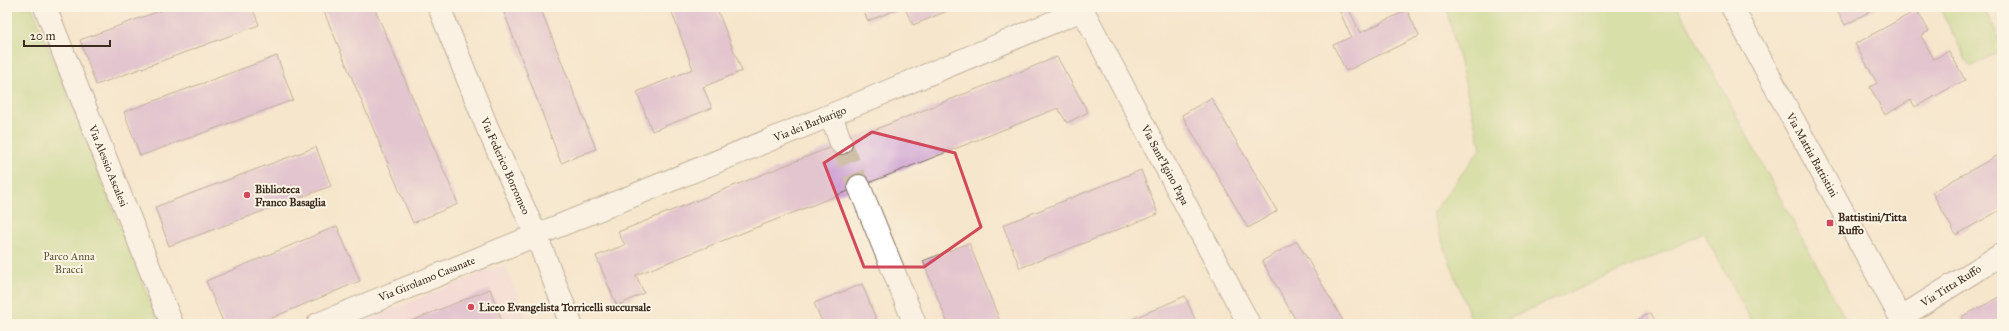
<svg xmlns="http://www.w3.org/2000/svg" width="2009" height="331" viewBox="0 0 2009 331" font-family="'IM FELL Great Primer',serif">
  <rect width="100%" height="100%" fill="#fcf5e5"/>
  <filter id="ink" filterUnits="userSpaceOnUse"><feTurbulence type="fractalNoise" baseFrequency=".025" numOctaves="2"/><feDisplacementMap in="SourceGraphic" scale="8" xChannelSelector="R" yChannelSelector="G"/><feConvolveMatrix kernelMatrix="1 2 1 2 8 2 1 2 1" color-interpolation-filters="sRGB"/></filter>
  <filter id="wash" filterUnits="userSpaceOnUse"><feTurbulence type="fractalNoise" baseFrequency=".012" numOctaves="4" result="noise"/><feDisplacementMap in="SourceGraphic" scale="16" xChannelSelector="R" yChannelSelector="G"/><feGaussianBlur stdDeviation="0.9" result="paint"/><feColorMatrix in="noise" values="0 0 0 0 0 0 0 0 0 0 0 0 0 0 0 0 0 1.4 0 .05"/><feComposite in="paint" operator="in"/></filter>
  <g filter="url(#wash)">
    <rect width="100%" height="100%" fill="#f6e6cc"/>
    <path fill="#f2cfe1" d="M505,264l24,60h-174z"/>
    <path fill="#b3d77f" stroke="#77804e" d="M7,7h25l127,317h-152z
      M1446,7h232l170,317h-95l-49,-91 -38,18 -170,73h-23l-41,-110 49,-66z
      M1939,7h44l19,36v7l-32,17z"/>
    <g id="blocks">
      <path fill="#cb9dd2" d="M170,7h82l7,18 -163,60 -16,-45z
        M322,7h52l84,197 -45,19z
        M502,7h38l56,142 -35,14z
        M670,7h46l26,64 -39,16 9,21 -60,23 -15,-39 56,-23z
        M862,7h41l-35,14z
        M904,7h53l-44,18z
        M1338,7h10l12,26 47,-23 12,26 -73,35 -13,-26 18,-8z
        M1835,7h43l-33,18z
        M1917,10l12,21 -8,5 13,23 15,-8 16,29 -50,27 -4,-7 -26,15 -15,-28 7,-4 -22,-39z
        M277,56l16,44 -153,56 -16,-44z
        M1057,57l31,55 -21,11 -9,-15 -422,167 8,18 -27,13 -21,-50 29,-11 -7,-13z
        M1211,98l66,113 -29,17 -66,-113z
        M316,147l15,39 -162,60 -14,-39z
        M2002,153v56l-46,26 -24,-43z
        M1141,170l17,44 -138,54 -17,-43z
        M337,226l23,55 -103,43h-33l-18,-43z
        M1297,241l48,83h-47l-36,-63z
        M969,243l32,81h-53l-25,-63z
        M862,284l16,40h-55l-9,-21z
        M490,289l13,35h-99z
        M1185,296l12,28h-76z
        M2002,296v28h-37l-4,-7z
        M1650,313l5,11h-25z"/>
    </g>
  </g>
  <g filter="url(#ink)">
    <use href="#blocks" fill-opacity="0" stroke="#7c6c5b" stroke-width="1"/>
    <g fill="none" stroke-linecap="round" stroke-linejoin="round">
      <path stroke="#d1c0a9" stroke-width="22" stroke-dasharray="22 11" stroke-linecap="butt" d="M841,143l18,43"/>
      <defs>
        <path id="minor" d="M45,7l127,317
          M439,7l48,120 49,108 35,89
          M1081,7l168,317
          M831,115l10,28
          M859,186l56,138
          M1900,318l102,-64
          M318,324l513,-209 251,-105"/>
        <path id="major" d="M1732,7l172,317"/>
      </defs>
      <use href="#minor" stroke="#7c6c5b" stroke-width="24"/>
      <use href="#major" stroke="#7c6c5b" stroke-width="24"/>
      <use href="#minor" stroke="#fff" stroke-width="22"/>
      <use href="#major" stroke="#fff" stroke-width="22"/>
    </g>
  </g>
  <path d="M0 0H2009V331H0ZM872,132l83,21 26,74 -57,40h-60l-40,-104z" fill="#f6e6cc" fill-opacity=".55" fill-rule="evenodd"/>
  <path fill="none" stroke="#d1495b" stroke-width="3" stroke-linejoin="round" d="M872,132l83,21 26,74 -57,40h-60l-40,-104z"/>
  <g fill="#d1495b" stroke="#fcf5e5" stroke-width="1.5">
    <circle cx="247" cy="195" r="4"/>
    <rect x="1826" y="219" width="8" height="8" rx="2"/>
    <circle cx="471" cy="307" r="4"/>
  </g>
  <g text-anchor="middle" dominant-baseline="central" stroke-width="4" stroke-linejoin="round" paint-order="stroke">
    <g font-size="11" fill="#3b2a1e" stroke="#fcf5e5">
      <text transform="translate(810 124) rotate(-22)">Via dei Barbarigo</text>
      <text transform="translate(1812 155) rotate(61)">Via Mattia Battistini</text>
      <text transform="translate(1165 165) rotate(62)">Via Sant'Igino Papa</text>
      <text transform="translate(108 166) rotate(68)">Via Alessio Ascalesi</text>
      <text transform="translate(505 166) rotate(66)">Via Federico Borromeo</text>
      <text transform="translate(427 279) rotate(-22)">Via Girolamo Casanate</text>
      <text transform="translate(1951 286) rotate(-32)">Via Titta Ruffo</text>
    </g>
    <g font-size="11" font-weight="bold" fill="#3b2a1e" stroke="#fcf5e5" text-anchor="start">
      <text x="255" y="189">Biblioteca<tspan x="255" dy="13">Franco Basaglia</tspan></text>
      <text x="1838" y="217">Battistini/Titta<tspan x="1838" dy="13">Ruffo</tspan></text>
      <text x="479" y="307">Liceo Evangelista Torricelli succursale</text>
    </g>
    <g font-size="11" fill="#595536" stroke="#fcf5e5">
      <text x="69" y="256">Parco Anna<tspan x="69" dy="13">Bracci</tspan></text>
    </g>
  </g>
  <rect width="2009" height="331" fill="none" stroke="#fcf5e5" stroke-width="24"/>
  <path d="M24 40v6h86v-6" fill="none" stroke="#3b2a1e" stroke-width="2"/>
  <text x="30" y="40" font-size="12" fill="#3b2a1e" stroke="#fcf5e5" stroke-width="3" paint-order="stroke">20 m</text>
</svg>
